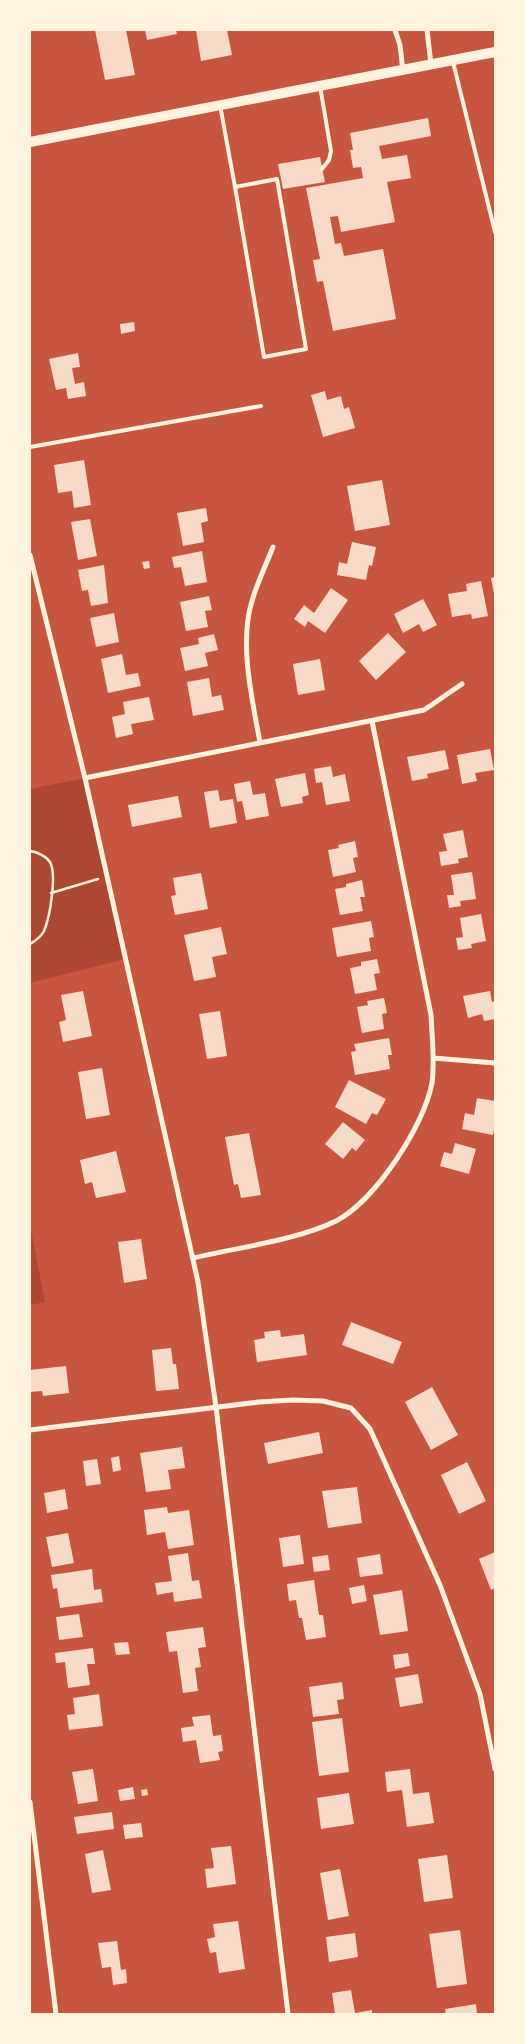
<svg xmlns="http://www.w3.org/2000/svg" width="525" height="2044" viewBox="0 0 525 2044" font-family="Poppins,sans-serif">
  <rect width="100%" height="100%" fill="#c8553d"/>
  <path fill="#ae4732" d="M85,778l40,181 -95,24v-194z
    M30,1225l15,77 -15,3z"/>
  <path fill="#f7dbc8" d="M95,30h31l9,45 -30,5z
    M145,30h31l1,4 -30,6z
    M196,30h31l5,25 -31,6z
    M428,118l3,18 -52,10 3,13 25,-4 4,23 -24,4 8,40 -54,10 -3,-16 -8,1 5,27 6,-1 3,13 39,-7 13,70 -63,12 -10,-50 -6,1 -4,-22 7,-1 -14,-71 57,-10 -2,-11 -8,1 -3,-18h3l-3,-17z
    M320,157l5,25 -42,7 -5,-25z
    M134,322l1,9 -14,3 -1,-10z
    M78,353l2,14 -8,1 3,16 9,-2 2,14 -18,3 -2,-11 -10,2 -7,-31z
    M325,391l2,9 14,-4 3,13 5,-2 6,21 -32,9 -12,-42z
    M84,460l7,45 -17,3 -2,-17 -14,2 -4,-28z
    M382,480l8,45 -35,6 -8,-45z
    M206,508l2,13 -7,2 3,19 -21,4 -6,-33z
    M90,519l7,37 -19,4 -7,-38z
    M352,542l24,5 -4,19 -3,-1 -3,15 -29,-5 2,-13 8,2z
    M202,551l5,31 -22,4 -4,-19 -7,1 -2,-11z
    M149,561l1,7 -6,1 -2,-7z
    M104,565l4,38 -17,3 -3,-16 -6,1 -4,-21z
    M495,577v17h-1l-3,-16z
    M481,581l7,35 -16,3 -1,-5 -19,3 -4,-23 19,-3 -1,-7z
    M331,588l17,12 -23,33 -17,-12 -3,6 -11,-8 10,-14 10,8z
    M209,596l3,14 -7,1 3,16 -22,4 -6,-29z
    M423,599l14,26 -14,7 -4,-8 -16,9 -9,-19z
    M114,613l5,29 -23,5 -6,-29z
    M388,633l18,19 -30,28 -17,-19z
    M214,634l4,16 -13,3 3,13 -23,5 -5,-23 19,-4 -1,-6z
    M122,654l4,21 12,-2 3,13 -33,7 -7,-34z
    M320,659l5,31 -27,5 -5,-31z
    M209,678l3,19 9,-2 3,15 -31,6 -6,-34z
    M149,697l5,23 -23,4 2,10 -17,4 -4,-21 13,-3 -2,-12z
    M490,749l4,21 -19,3 2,8 -15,3 -5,-29z
    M445,750l4,19 -22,5 1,4 -16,3 -5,-24z
    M331,766l2,11 12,-3 5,27 -24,4 -4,-23 -6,1 -2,-14z
    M305,773l4,22 -7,2 1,6 -22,4 -6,-28z
    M250,781l3,14 12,-2 4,23 -23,4 -4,-19 -5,1 -3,-18z
    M218,790l2,11 13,-2 4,24 -27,5 -6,-36z
    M178,796l4,21 -50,10 -4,-22z
    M463,830l5,27 -10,2 1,4 -18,3 -2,-14 8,-1 -4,-17z
    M355,841l3,16 -5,1 3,14 -23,5 -5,-27 11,-2 -1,-3z
    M472,872l4,27 -16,2 1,5 -12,2 -2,-13h7l-3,-20z
    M201,873l7,36 -33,6 -4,-19 5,-1 -3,-17z
    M362,880l3,17h-5l3,14 -23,4 -5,-26 11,-2v-3z
    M481,914l5,27 -15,3 1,4 -14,2 -2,-12 7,-1 -3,-19z
    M371,921l3,16 -5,1 2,13 -34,6 -5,-29z
    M221,927l6,27 -15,3 4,20 -22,4 -10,-46z
    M377,959l3,14 -6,1 3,16 -22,4 -5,-26 11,-2v-4z
    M83,991l9,45 -29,6 -4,-20 7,-2 -5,-25z
    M490,991l2,11 3,-1v18l-11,2 -2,-7 -14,4 -5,-22z
    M384,998l3,15 -5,1 2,15 -22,4 -5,-26 11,-2 -1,-4z
    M220,1011l7,45 -20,3 -8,-45z
    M389,1038l3,17h-4l2,14 -35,6 -4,-23 5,-1 -2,-7z
    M102,1068l8,47 -24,4 -8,-47z
    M349,1080l37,19 -9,16 -5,-2 -6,11 -31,-17z
    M477,1098l18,3v21l-2,13 -31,-6 3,-16 9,2z
    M343,1122l22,18 -9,11 -4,-3 -9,11 -18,-15z
    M249,1133l12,62 -20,3 -3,-14 -4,1 -9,-48z
    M455,1143l21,6 -7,25 -29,-8 4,-14 8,2z
    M116,1151l10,41 -30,6 -4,-16 -7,2 -5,-24z
    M141,1239l6,40 -23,4 -6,-41z
    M351,1322l51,20 -9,22 -51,-19z
    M280,1330l1,7 23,-3 3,21 -50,7 -3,-22 11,-2 -1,-6z
    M171,1348l2,16h3l3,25 -23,2 -4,-41z
    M66,1366l3,27 -26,3 -1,-5 -12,1v-22z
    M432,1387l26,48 -27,15 -26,-48z
    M319,1432l4,21 -55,11 -4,-21z
    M182,1447l3,21 -17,2 3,19 -25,3 -6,-39z
    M119,1456l2,14 -8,2 -2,-14z
    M97,1459l4,25 -15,2 -3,-25z
    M467,1462l19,39 -27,13 -18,-39z
    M357,1487l5,36 -34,5 -6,-37z
    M65,1489l3,20 -21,4 -3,-20z
    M167,1507l1,6 21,-3 5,35 -26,4 -3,-17 -18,3 -3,-25z
    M68,1533l6,30 -22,4 -6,-30z
    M300,1535l4,29 -21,3 -4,-29z
    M495,1552v36l-4,2 -12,-31z
    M188,1553l4,28 7,-1 3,18 -28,4 -1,-10 -16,3 -2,-12 17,-2 -4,-25z
    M380,1554l3,20 -23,3 -3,-19z
    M328,1555l2,15 -16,2 -2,-15z
    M92,1569l2,21 7,-1 2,13 -43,6 -3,-20 -4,1 -2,-14z
    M314,1580l5,35h4l3,22 -20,3 -4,-22h-3l-3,-18 -7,1 -2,-17z
    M364,1585l3,16 -15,3 -3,-16z
    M402,1590l6,41 -28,4 -7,-40z
    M79,1614l4,23 -24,3 -3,-23z
    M203,1627l3,20 -8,1 3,19 -6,1 3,23 -15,2 -6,-42 -8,1 -3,-20z
    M128,1642l2,12 -14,1 -2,-12z
    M93,1648l2,16h-8l3,21 -22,3 -3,-26 -9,1 -1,-10z
    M408,1653l2,13 -15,3 -2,-14z
    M418,1674l5,29 -23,4 -5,-29z
    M342,1682l2,17 -7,1 2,14 -26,3 -4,-30z
    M99,1694l4,32 -34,4 -2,-15 8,-1 -2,-16z
    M210,1715l3,21 8,-1 2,16 -5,1 2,8 -20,3 -4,-23 -13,2 -2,-14 13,-2 -2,-9z
    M342,1718l7,54 -30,4 -7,-54z
    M93,1769l5,32 -20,3 -6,-32z
    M410,1769l3,25 16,-2 5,31 -27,4 -5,-37 -15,2 -2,-20z
    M133,1787l2,12 -15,2 -2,-11z
    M147,1789l1,6 -6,1 -1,-6z
    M349,1793l5,31 -33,5 -4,-31z
    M112,1812l2,17 -37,5 -3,-17z
    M141,1823l2,14 -18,2 -2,-14z
    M231,1846l5,38 -29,4 -2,-19 9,-1 -3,-20z
    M103,1850l8,40 -19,3 -7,-39z
    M447,1855l6,43 -29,4 -6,-43z
    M340,1869l9,47 -21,4 -8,-47z
    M238,1921l7,48 -26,4 -3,-21 -6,1 -3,-14 8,-2 -2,-13z
    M460,1930l7,54 -30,4 -8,-54z
    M355,1933l3,24 -29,5 -3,-25z
    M117,1941l4,29 5,-1 1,14 -14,2 -2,-18 -9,1 -4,-25z
    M351,1990l4,23 17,-3v4h-37l-3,-21z
    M476,2004l1,10h-31l-1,-5z"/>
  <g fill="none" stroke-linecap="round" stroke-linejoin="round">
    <path stroke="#fff3e0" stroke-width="2.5" d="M30,851c7,1 16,5 20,11 7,13 0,55 -6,69 -3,6 -9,10 -14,13
      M51,893l47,-14"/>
    <path stroke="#fff3e0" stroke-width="4" d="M453,62l42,170
      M320,86l11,65 -2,9 -7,9
      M220,105l15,82 42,-8 29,170 -42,8 -29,-170
      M30,447l231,-41"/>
    <path stroke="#fff3e0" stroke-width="5" d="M395,30l5,15 3,26
      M427,30l4,34
      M30,555l55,223 113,504 18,125 72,607
      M260,742c-8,-42 -21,-100 -8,-141 5,-18 14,-36 21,-54
      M85,778l339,-68 38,-26
      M433,1058l62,5
      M193,1258c42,-10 105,-18 143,-37 39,-20 88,-95 96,-138 3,-22 0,-46 -1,-68l-59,-294
      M30,1430l229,-28 34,-2 30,1 28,7 19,21 70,156 40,109 15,75
      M30,1802l26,212"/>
    <path stroke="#fff3e0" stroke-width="10" d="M30,142l465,-90"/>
  </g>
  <rect width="525" height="2044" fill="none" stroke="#fff3e0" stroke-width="62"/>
</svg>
